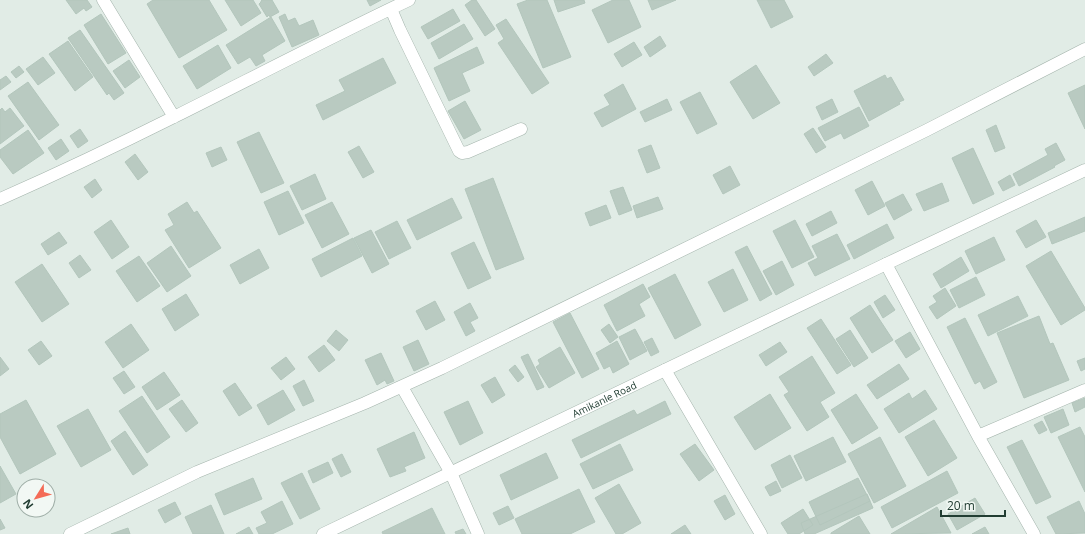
<svg xmlns="http://www.w3.org/2000/svg" width="1085" height="534" viewBox="0 0 1085 534" font-family="'Open Sans',sans-serif">
  <rect width="100%" height="100%" fill="#e1ece6"/>
  <path fill="#b9cac1" stroke="#b3c6bc" d="M66,0h21l5,7 -6,4 -2,-3 -8,6z
    M153,0h56l18,30 -48,28 -32,-54z
    M225,0h28l8,13 -20,13z
    M262,0h10l7,12 -9,5 -1,-2 -2,2 -8,-13 2,-2v-1z
    M367,0h14l-11,6z
    M472,0h4l19,29 -10,7 -20,-31z
    M528,0h19l24,57 -28,11 -26,-64z
    M554,0h30l1,3 -27,9z
    M613,0h16l12,27 -33,16 -16,-33z
    M648,0h28l-24,10z
    M757,0h27l9,17 -22,11z
    M453,9l7,12 -32,18 -7,-12z
    M101,14l25,39 -18,11 -24,-39z
    M285,14l3,7 7,-3 4,8 14,-6 6,15 -27,12 -13,-30z
    M271,17l14,24 -23,14 3,6 -9,5 -6,-9 -12,7 -12,-19z
    M506,19l43,64 -17,11 -34,-51 6,-4 -8,-14z
    M464,24l9,15 -34,20 -8,-16z
    M80,30l44,63 -10,7 -5,-7 -2,2 -39,-57z
    M660,36l6,10 -16,11 -6,-10z
    M68,41l25,36 -18,14 -26,-37z
    M634,42l8,13 -20,12 -8,-13z
    M218,45l13,23 -34,21 -14,-23z
    M477,47l7,16 -22,10 8,18 -21,10 -15,-33z
    M826,54l7,9 -19,13 -6,-9z
    M43,57l12,16 -17,12 -12,-16z
    M383,58l13,25 -73,37 -7,-15 29,-14 -6,-11z
    M129,60l11,17 -15,11 -12,-17z
    M756,65l24,38 -27,16 -23,-37z
    M19,66l5,6 -8,6 -5,-6z
    M885,75l2,4 4,-2 13,23 -5,2 1,2 -31,17 -15,-30z
    M6,76l5,6 -11,8v-10z
    M28,82l31,43 -20,15 -31,-44z
    M623,84l13,25 -34,18 -8,-14 16,-8 -6,-10z
    M1085,85v44l-17,-36z
    M700,92l17,32 -20,10 -17,-32z
    M667,99l5,11 -27,12 -5,-10z
    M832,99l6,13 -16,8 -6,-13z
    M465,101l16,29 -17,9 -16,-28z
    M859,107l10,19 -25,13 -3,-6 -16,8 -7,-13z
    M2,108l3,4 5,-4 14,18 -24,18v-34z
    M996,125l9,23 -10,4 -9,-22z
    M813,128l13,19 -10,6 -12,-19z
    M80,129l8,12 -10,7 -8,-12z
    M28,130l16,23 -31,21 -13,-17v-7z
    M259,132l25,51 -23,10 -24,-51z
    M61,139l8,12 -13,9 -8,-12z
    M1056,143l9,17 -11,6 1,1 -36,19 -6,-12 35,-19 -3,-6z
    M651,145l9,23 -13,5 -9,-23z
    M359,146l15,26 -11,6 -15,-26z
    M221,147l6,13 -15,7 -6,-14z
    M973,148l21,46 -21,10 -21,-46z
    M135,154l13,18 -10,8 -13,-18z
    M730,166l10,19 -17,9 -10,-19z
    M315,174l11,25 -24,11 -12,-24z
    M1010,175l5,10 -12,6 -5,-9z
    M493,178l31,81 -28,11 -31,-81z
    M95,179l7,11 -10,8 -8,-11z
    M872,181l13,25 -17,9 -13,-25z
    M942,183l7,18 -25,10 -8,-17z
    M623,187l9,23 -13,5 -9,-24z
    M288,191l16,32 -25,12 -15,-33z
    M903,194l9,16 -18,10 -9,-17z
    M658,197l5,12 -26,9 -4,-12z
    M452,198l10,20 -45,22 -10,-20z
    M187,202l7,11 3,-2 24,37 -32,20 -24,-38 9,-5 -6,-11z
    M332,202l17,32 -27,14 -17,-33z
    M606,205l5,13 -21,8 -5,-13z
    M831,211l6,12 -25,13 -6,-12z
    M1085,217v14l-33,13 -4,-11z
    M111,220l18,27 -17,12 -18,-27z
    M795,220l19,37 -22,11 -19,-37z
    M1036,220l10,17 -20,11 -10,-17z
    M397,221l14,27 -22,11 -14,-27z
    M887,224l7,14 -40,21 -7,-14z
    M371,230l18,34 -17,9 -18,-35z
    M59,232l8,11 -19,12 -7,-11z
    M837,234l13,25 -35,17 -7,-13 10,-5 -6,-12z
    M994,237l11,23 -29,14 -11,-23z
    M353,238l9,18 -41,21 -9,-18z
    M474,242l17,36 -23,11 -17,-36z
    M171,246l20,30 -24,16 -20,-29z
    M747,246l25,48 -12,7 -25,-49z
    M259,249l10,19 -29,16 -10,-19z
    M1051,251l34,57v2l-24,15 -35,-59z
    M80,255l11,15 -12,8 -10,-15z
    M139,256l21,30 -23,16 -21,-31z
    M961,257l8,14 -28,17 -8,-14z
    M782,261l12,24 -18,10 -13,-24z
    M42,264l27,40 -27,18 -27,-40z
    M733,269l15,31 -24,12 -16,-30z
    M675,274l26,51 -26,14 -27,-51z
    M976,277l9,18 -26,13 -9,-18z
    M643,284l7,13 -11,7 6,12 -28,15 -13,-26z
    M945,288l11,18 -19,13 -8,-12 8,-5 -4,-6z
    M186,294l13,21 -24,16 -13,-22z
    M885,295l10,15 -12,8 -9,-16z
    M1018,296l10,20 -40,20 -10,-21z
    M435,301l10,19 -19,10 -10,-19z
    M470,303l8,15 -8,4 5,9 -9,5 -12,-24z
    M870,305l23,35 -21,13 -22,-35z
    M570,313l29,56 -17,9 -29,-56z
    M1039,316l11,28 3,-1 16,37 -45,18 -27,-65z
    M965,318l32,64 -13,7 -4,-8 -5,3 -28,-57z
    M821,319l30,46 -14,9 -30,-46z
    M131,324l18,26 -26,18 -18,-26z
    M609,324l9,13 -8,6 -9,-13z
    M635,329l12,22 -17,9 -11,-23z
    M336,330l12,10 -9,11 -12,-10z
    M850,330l18,28 -14,9 -18,-28z
    M910,332l10,17 -14,9 -11,-17z
    M652,338l7,14 -8,4 -7,-14z
    M418,340l11,24 -15,7 -11,-24z
    M41,341l11,15 -13,9 -11,-15z
    M617,341l12,23 -16,9 -3,-7 -6,3 -8,-16z
    M780,342l7,10 -21,14 -7,-11z
    M324,345l11,15 -16,12 -11,-15z
    M560,347l15,26 -26,15 -13,-21 4,-3 -2,-4z
    M381,353l13,28 -7,3 -2,-4 -8,5 -12,-25z
    M528,354l16,33 -7,3 -16,-33z
    M812,356l23,37 -15,9 9,15 -22,14 -23,-36 5,-3 -10,-15z
    M0,357l9,12 -9,7z
    M286,357l9,12 -14,11 -10,-12z
    M1085,358v11l-4,2 -4,-10z
    M899,364l10,15 -32,20 -10,-14z
    M515,365l9,12 -6,5 -9,-12z
    M124,371l11,16 -11,7 -11,-16z
    M164,372l16,23 -23,15 -15,-23z
    M495,377l10,18 -13,8 -11,-18z
    M304,380l10,21 -11,5 -10,-20z
    M235,383l17,25 -13,8 -16,-25z
    M283,390l12,20 -27,15 -11,-20z
    M925,390l12,19 -38,24 -15,-24 25,-16 3,6z
    M770,394l21,34 -36,22 -21,-33z
    M856,394l22,34 -26,16 -21,-34z
    M142,396l28,41 -23,16 -28,-42z
    M1085,398v9l-10,5 -3,-9z
    M26,400l30,54 -36,20 -20,-37v-23z
    M182,400l16,23 -12,9 -17,-23z
    M468,401l15,32 -23,12 -16,-33z
    M665,401l6,13 -90,44 -9,-18 62,-30 3,5z
    M88,409l23,41 -30,17 -24,-41z
    M1063,409l6,16 -18,8 -7,-16z
    M934,420l23,38 -29,18 -23,-39z
    M1042,421l5,9 -8,4 -5,-9z
    M1080,427l5,10v55l-27,-55z
    M125,431l23,34 -15,10 -22,-34z
    M414,432l11,26 -21,9 2,4 -16,6 -13,-28z
    M833,437l13,25 -40,19 -12,-25z
    M880,437l26,49 -32,17 -26,-49z
    M1022,440l29,57 -15,7 -29,-57z
    M620,444l13,26 -40,19 -13,-25z
    M695,444l19,26 -15,11 -19,-27z
    M546,453l12,25 -47,22 -11,-25z
    M342,454l9,18 -10,5 -9,-18z
    M790,455l12,23 -20,10 -11,-23z
    M328,462l5,11 -20,10 -5,-12z
    M0,466l16,28 -16,9z
    M947,471l11,22 -66,35 -11,-21z
    M302,473l18,36 -20,10 -19,-36z
    M253,478l9,21 -38,16 -9,-21z
    M858,478l12,23 -50,24 -11,-23z
    M776,481l5,10 -11,5 -5,-9z
    M619,484l22,39 -19,11h-6l-21,-36z
    M579,489l16,33 -25,12h-48l-7,-15z
    M867,494l6,14 -59,26h-9l-4,-11z
    M725,495l10,19 -10,6 -11,-19z
    M975,498l10,16 -28,16 -9,-16z
    M282,501l11,23 -21,10h-13l-3,-6 11,-5 -6,-11z
    M1079,501l6,13v19l-29,1 -9,-17z
    M175,502l6,12 -16,9 -7,-13z
    M211,505l13,29h-31l-8,-17z
    M508,506l6,12 -15,7 -6,-12z
    M937,507l14,26 -60,1z
    M432,508l13,26h-62l-1,-2z
    M803,509l10,16 -14,9h-11l-7,-11z
    M859,516l11,18h-39v-1z
    M0,519l5,9 -5,2z
    M685,525l6,9h-20z
    M249,527l4,7h-17z
    M985,527l4,7h-17z
    M128,528l2,6h-19z
    M463,529l3,5h-10l-1,-2z"/>
  <g fill="none" stroke-linecap="round" stroke-linejoin="round">
    <defs>
      <path id="minor" d="M103,0l71,117
        M391,9l9,21 59,121 3,2 6,-1 53,-23
        M0,199c59,-26 118,-54 176,-83 78,-39 155,-79 233,-116
        M886,264l92,172 56,98
        M665,370l96,164
        M402,387l49,86 27,61
        M978,436l107,-46
        M70,534l127,-62 168,-69 77,-35 485,-238 158,-81"/>
      <g id="tertiary">
        <path id="s1" d="M323,534l563,-270 199,-94"/>
      </g>
    </defs>
    <use href="#minor" stroke="#a4b4ac" stroke-width="13"/>
    <use href="#tertiary" stroke="#a4b4ac" stroke-width="13"/>
    <use href="#minor" stroke="#fff" stroke-width="12"/>
    <use href="#tertiary" stroke="#fff" stroke-width="12"/>
  </g>
  <g text-anchor="middle" dominant-baseline="central" stroke-width="3.5" stroke-linejoin="round" paint-order="stroke">
    <g font-size="10" fill="#213d32" stroke="#f2f8f4">
      <text stroke="none"><textPath href="#s1" startOffset="312">Amikanle Road</textPath></text>
    </g>
  </g>
  <g transform="translate(36 498) rotate(233)"><circle r="19" fill="#f2f8f4" stroke="#9eada6"/>
  <path d="M0-3L7 15L0 10L-7 15Z" fill="#f46b57"/>
  <text y="-6" font-size="11" font-weight="bold" text-anchor="middle" fill="#213d32">N</text>
  </g>
  <path d="M941 510v6h64v-6" fill="none" stroke="#213d32" stroke-width="2"/>
  <text x="947" y="510" font-size="12" fill="#213d32" stroke="#f2f8f4" stroke-width="3" paint-order="stroke">20 m</text>
</svg>
